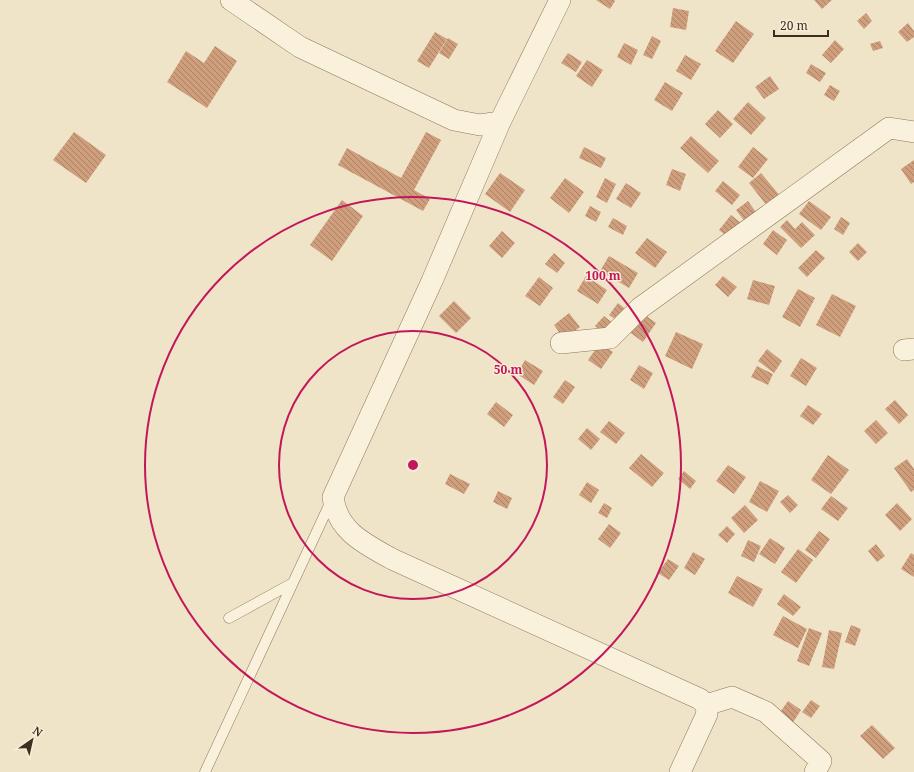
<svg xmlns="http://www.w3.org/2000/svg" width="914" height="772" viewBox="0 0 914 772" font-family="'Noto Serif',serif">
  <defs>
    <pattern id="building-back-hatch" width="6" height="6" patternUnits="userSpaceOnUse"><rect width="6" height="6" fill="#cf9f7d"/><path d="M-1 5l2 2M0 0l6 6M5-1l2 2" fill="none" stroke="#a98266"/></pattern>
  </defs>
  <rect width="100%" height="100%" fill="#f0e4c8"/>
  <path fill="url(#building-back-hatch)" d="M596,0h18l1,1 -5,8z
    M814,0h18l-10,9z
    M673,8l16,3 -3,19 -16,-3z
    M866,13l6,8 -8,8 -7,-8z
    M736,21l18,13 -21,29 -18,-12z
    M908,23l6,8v6l-7,5 -9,-10z
    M435,32l12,7 -18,29 -12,-7z
    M652,36l9,5 -9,18 -9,-4z
    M448,38l10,6 -9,15 -10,-6z
    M835,40l9,9 -13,14 -9,-8z
    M880,41l3,7 -10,3 -3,-7z
    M624,43l14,7 -7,15 -14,-8z
    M215,46l22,15 -30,47 -40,-26 19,-31 18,12z
    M568,53l14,9 -6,10 -15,-9z
    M685,55l16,9 -10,16 -15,-9z
    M587,60l16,10 -11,17 -16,-11z
    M811,64l15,9 -6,9 -14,-9z
    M770,76l9,13 -15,10 -9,-12z
    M665,82l18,11 -11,18 -18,-11z
    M830,85l10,6 -6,10 -10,-6z
    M748,102l18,16 -15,17 -18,-16z
    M718,110l15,14 -13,14 -15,-14z
    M74,132l32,23 -20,28 -33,-23z
    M426,132l15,8 -27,50 16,9 -7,12 -85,-46 9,-17 54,30z
    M691,136l28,25 -11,12 -28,-25z
    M584,147l22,11 -5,10 -22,-10z
    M753,147l15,12 -15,19 -15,-11z
    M914,160v22l-3,2 -10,-15z
    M672,169l14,5 -6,17 -14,-6z
    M500,173l25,17 -15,22 -25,-18z
    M761,173l20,24 -13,10 -19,-24z
    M565,178l19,14 -15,21 -19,-15z
    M605,178l11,6 -9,19 -11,-6z
    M723,181l17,14 -8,10 -17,-14z
    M626,183l15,10 -10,15 -15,-9z
    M342,200l21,16 -31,45 -22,-16z
    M748,201l10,14 -12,8 -10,-13z
    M809,201l22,16 -10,13 -22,-16z
    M590,206l11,6 -5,10 -11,-6z
    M731,215l10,8 -12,15 -10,-8z
    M841,217l9,6 -7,12 -9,-6z
    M613,218l14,8 -4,9 -15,-8z
    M787,220l8,9 7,-7 13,13 -14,13 -21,-21z
    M773,230l14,10 -10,15 -14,-11z
    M502,231l13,12 -13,15 -13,-12z
    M647,238l20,14 -12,16 -20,-15z
    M858,243l9,9 -9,9 -9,-9z
    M816,250l9,8 -18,19 -9,-9z
    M554,253l11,10 -8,10 -12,-9z
    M609,256l29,17 -9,15 -29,-17z
    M586,276l21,14 -9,14 -21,-13z
    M723,276l14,11 -9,10 -13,-12z
    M539,277l14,11 -13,18 -15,-10z
    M753,280l22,6 -6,19 -22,-6z
    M798,289l17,9 -15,29 -18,-10z
    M832,294l24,12 -16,31 -24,-12z
    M454,301l17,17 -15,15 -17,-17z
    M618,303l11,9 -8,11 -12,-8z
    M641,312l15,11 -13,19 -15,-11z
    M569,313l11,14 -16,12 -10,-14z
    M604,316l10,8 -9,10 -10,-8z
    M676,332l27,12 -11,25 -27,-13z
    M600,343l13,9 -12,17 -13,-9z
    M767,349l15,12 -8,12 -16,-12z
    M801,358l16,10 -11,18 -16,-10z
    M525,360l18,11 -9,14 -17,-11z
    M639,365l14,8 -9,16 -14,-9z
    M757,366l16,8 -5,11 -17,-8z
    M565,380l10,7 -12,17 -10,-7z
    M895,400l13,15 -9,9 -14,-15z
    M496,402l17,13 -9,12 -17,-13z
    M808,405l14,9 -9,11 -13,-9z
    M876,420l12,13 -12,11 -12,-13z
    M609,421l16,12 -9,11 -16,-12z
    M587,428l13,11 -9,11 -13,-11z
    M641,454l23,19 -12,14 -23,-19z
    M828,455l21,15 -18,24 -20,-14z
    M907,459l7,10v21l-3,2 -17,-24z
    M728,465l18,12 -12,17 -18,-13z
    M684,471l12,10 -6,8 -12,-10z
    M450,474l20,10 -6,10 -19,-10z
    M760,481l19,10 -12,21 -18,-10z
    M587,482l12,8 -8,13 -12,-8z
    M498,491l14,7 -5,11 -14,-7z
    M788,495l10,10 -8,8 -10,-11z
    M831,496l17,12 -10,13 -17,-12z
    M604,503l8,5 -5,10 -9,-5z
    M897,503l15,16 -12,12 -15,-16z
    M745,505l13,15 -14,13 -13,-15z
    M609,524l12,9 -11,15 -12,-9z
    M727,526l8,8 -8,9 -9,-8z
    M819,531l11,8 -14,19 -11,-8z
    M770,538l15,10 -10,16 -16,-10z
    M748,540l13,6 -7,16 -13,-6z
    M876,544l9,12 -8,6 -9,-11z
    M798,549l15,11 -17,23 -15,-11z
    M693,552l12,7 -10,16 -11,-7z
    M911,553l3,2v22l-13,-8z
    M668,559l11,7 -10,14 -11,-7z
    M737,576l26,13 -10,18 -25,-14z
    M784,594l17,13 -8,9 -16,-12z
    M783,616l24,13 -9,19 -25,-13z
    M851,625l10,4 -6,17 -10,-4z
    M809,628l13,5 -13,33 -12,-5z
    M829,630l13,3 -8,36 -12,-2z
    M811,700l9,6 -9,12 -9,-6z
    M788,701l13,9 -11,17 -14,-9z
    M872,725l23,23 -12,11 -23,-23z"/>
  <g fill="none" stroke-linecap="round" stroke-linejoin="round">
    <defs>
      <path id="lane" d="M229,618l62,-34
        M205,772l126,-271"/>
      <path id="street" d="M231,0l69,47 154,73 26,5 20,-3 60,-122
        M500,122l-68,159 -99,216c4,34 32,47 59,62l308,140 6,6 1,9 -27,58
        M561,343l49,-5 30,-30 249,-180 25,4
        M904,350l10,-1
        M706,705l26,-8 34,15 55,49 -6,11"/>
    </defs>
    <use href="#lane" stroke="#8d765c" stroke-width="11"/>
    <use href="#street" stroke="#8d765c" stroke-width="22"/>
    <use href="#lane" stroke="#faf1dc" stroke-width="10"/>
    <use href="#street" stroke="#faf1dc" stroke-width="21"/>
  </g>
  <g fill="none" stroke="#c2185b" stroke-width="2">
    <circle cx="413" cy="465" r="134"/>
    <circle cx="413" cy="465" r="268"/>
  </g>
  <circle cx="413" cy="465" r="6" fill="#c2185b" stroke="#f7eed8" stroke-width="2"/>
  <g font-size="12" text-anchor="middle" font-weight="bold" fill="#c2185b" stroke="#f7eed8" stroke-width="3" stroke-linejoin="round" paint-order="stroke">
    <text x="603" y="280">100 m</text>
    <text x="508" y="374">50 m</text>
  </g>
  <g transform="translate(32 740) rotate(34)" stroke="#f7eed8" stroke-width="3" paint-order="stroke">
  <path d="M0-3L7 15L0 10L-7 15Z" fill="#3d2e20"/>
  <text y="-6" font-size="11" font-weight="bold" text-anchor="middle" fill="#3d2e20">N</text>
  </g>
  <path d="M774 30v6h54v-6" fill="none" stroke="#3d2e20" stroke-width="2"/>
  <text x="780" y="30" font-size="12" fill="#3d2e20" stroke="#f7eed8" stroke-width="3" paint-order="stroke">20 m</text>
</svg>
